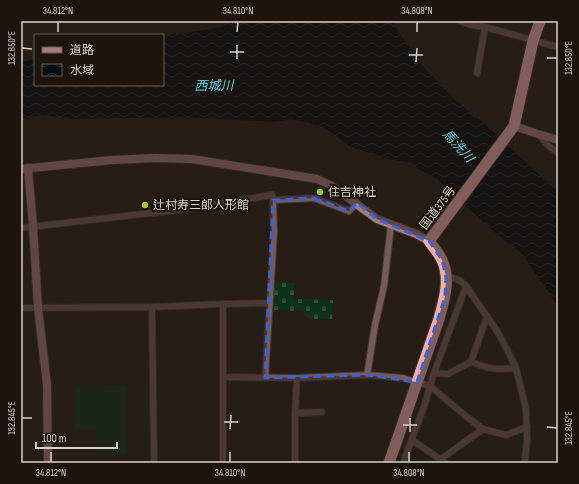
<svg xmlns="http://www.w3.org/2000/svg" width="579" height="484" viewBox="0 0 579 484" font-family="'Sofia Sans Condensed','Noto Sans JP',sans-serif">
  <defs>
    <pattern id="cemetery-stones" width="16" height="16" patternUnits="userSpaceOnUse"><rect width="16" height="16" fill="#0e3219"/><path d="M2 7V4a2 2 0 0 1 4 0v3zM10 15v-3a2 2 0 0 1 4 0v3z" fill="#304f39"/></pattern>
    <pattern id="water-waves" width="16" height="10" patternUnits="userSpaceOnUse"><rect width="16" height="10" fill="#00090e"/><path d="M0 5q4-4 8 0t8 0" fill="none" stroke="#242c30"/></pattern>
  </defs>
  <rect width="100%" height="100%" fill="#271d15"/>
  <path fill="url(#cemetery-stones)" d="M274,282l20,1v16l39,1 -1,19h-24l-6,-8 -29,-1z"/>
  <path fill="#0e3219" d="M127,385v70l-31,1v-27h-22v-43z"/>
  <path fill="url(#water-waves)" d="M232,21h160l9,15 22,30 32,34 26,21 77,71v115l-5,-8 -30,-44 -32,-26 -54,-50 -19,-10 -5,-6 -25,-4 -37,-12 -26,-19 -9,-3 -25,-6 -16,3 -90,-5 -113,2 -30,-4 -21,3v-56l14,-3v26h128v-49l55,-8z"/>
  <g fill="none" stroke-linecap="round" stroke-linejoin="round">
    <defs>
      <path id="street" d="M459,21l12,4 14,2 73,20
        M477,73l8,-46
        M538,134l11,12 9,7
        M273,200l41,-2 35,13 8,-8
        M21,228l156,-18 95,-15 1,5 1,32 -9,146
        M446,277c10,1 13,2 20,9l31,45 11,20 8,17 10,41 1,31 -2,20 -1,3
        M223,304v159
        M152,307l2,156
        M21,308l131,-1 71,-3 47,-1
        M471,362c18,7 26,8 45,6
        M434,373l14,1 23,-12 16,-46
        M367,375l8,-50 9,-39 7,-61
        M223,377l74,1 70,-3 35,3 28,8 37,31 16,12 23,6 21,-8
        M295,413l27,-1
        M412,440l34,23
        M441,459l42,-30
        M295,463v-50l2,-35
        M403,463l21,-56 10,-34 32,-87"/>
      <path id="secondary" d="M514,126l24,8 20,6
        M28,168l5,58 5,82 9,77 1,78
        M21,169l91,-9 43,-2 37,1 125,20 15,7 45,33 39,15 13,7"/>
      <path id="highway" d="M389,463l50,-144c5,-19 12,-40 3,-59 -3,-7 -9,-13 -13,-19l85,-115 19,-85 7,-20"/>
    </defs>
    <use href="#street" stroke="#433a32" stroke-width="8"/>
    <use href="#secondary" stroke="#433a32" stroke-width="10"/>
    <use href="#highway" stroke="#433a32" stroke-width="13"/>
    <use href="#street" stroke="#755a5b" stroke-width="6"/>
    <use href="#secondary" stroke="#a67b7d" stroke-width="8"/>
    <use href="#highway" stroke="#efacaf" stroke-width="11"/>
  </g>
  <path d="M0 0H579V484H0ZM314,198l35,13 8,-8 20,16 52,22 13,19 4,17 -1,20 -28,85 -50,-7 -102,3 8,-178z" fill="#271d15" fill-opacity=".55" fill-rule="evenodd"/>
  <path fill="none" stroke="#3962d6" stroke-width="3" stroke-dasharray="8 5" stroke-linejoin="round" d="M314,198l35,13 8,-8 20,16 52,22 13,19 4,17 -1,20 -28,85 -50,-7 -102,3 8,-178z"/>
  <path fill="none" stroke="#d7d0cb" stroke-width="1.5" d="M58,32v-10M237,32l1,-10M417,32v-10M22,48l10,1M230,52h14M409,55h14M547,58h10M237,59v-14M416,62l1,-14M22,418h10M224,422h14M403,425h14M547,427l10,1M230,429l1,-14M410,432v-14M51,462v-10M230,462v-10M409,462v-10"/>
  <g fill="#a1c92a" stroke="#1d140c" stroke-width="1.5">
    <circle cx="320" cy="192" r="4"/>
    <circle cx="145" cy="205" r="4"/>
  </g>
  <g text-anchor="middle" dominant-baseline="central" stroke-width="4" stroke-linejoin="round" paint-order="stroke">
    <g font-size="12" fill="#d7d0cb" stroke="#1d140c" text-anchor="start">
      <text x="328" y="192">住吉神社</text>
      <text x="153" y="205">辻村寿三郎人形館</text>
    </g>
    <g font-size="12" fill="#d7d0cb" stroke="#1d140c">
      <text transform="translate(438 208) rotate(-53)">国道375号</text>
    </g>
    <g font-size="13" font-style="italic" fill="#61d2ed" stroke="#1d140c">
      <text transform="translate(214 86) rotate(-1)">西城川</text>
      <text transform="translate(458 146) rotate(48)">馬洗川</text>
    </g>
  </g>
  <rect width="579" height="484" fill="none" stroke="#1d140c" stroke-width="44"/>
  <rect x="34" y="34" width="130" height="52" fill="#1d140c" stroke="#675f58"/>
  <rect x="42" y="47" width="20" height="6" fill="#a67b7d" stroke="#675f58"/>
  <text x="70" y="54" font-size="12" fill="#d7d0cb">道路</text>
  <rect x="42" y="64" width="20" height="12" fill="url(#water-waves)" stroke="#675f58"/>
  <text x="70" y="74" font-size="12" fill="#d7d0cb">水域</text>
  <path d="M36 442v6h81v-6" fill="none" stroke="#d7d0cb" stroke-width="2"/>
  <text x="42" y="442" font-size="12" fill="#d7d0cb" stroke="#1d140c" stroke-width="3" paint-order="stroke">100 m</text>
  <rect x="22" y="22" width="535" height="440" fill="none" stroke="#d7d0cb" stroke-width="1.5"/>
  <g font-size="10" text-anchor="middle" fill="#d7d0cb">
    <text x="58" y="14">34.812°N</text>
    <text x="238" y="14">34.810°N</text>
    <text x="417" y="14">34.808°N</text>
    <text transform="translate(11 48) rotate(-90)" y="4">132.850°E</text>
    <text transform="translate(568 58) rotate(-90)" y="4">132.850°E</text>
    <text transform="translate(11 418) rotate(-90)" y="4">132.845°E</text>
    <text transform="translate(568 428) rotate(-90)" y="4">132.845°E</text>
    <text x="51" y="476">34.812°N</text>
    <text x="230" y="476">34.810°N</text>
    <text x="409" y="476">34.808°N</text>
  </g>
</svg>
